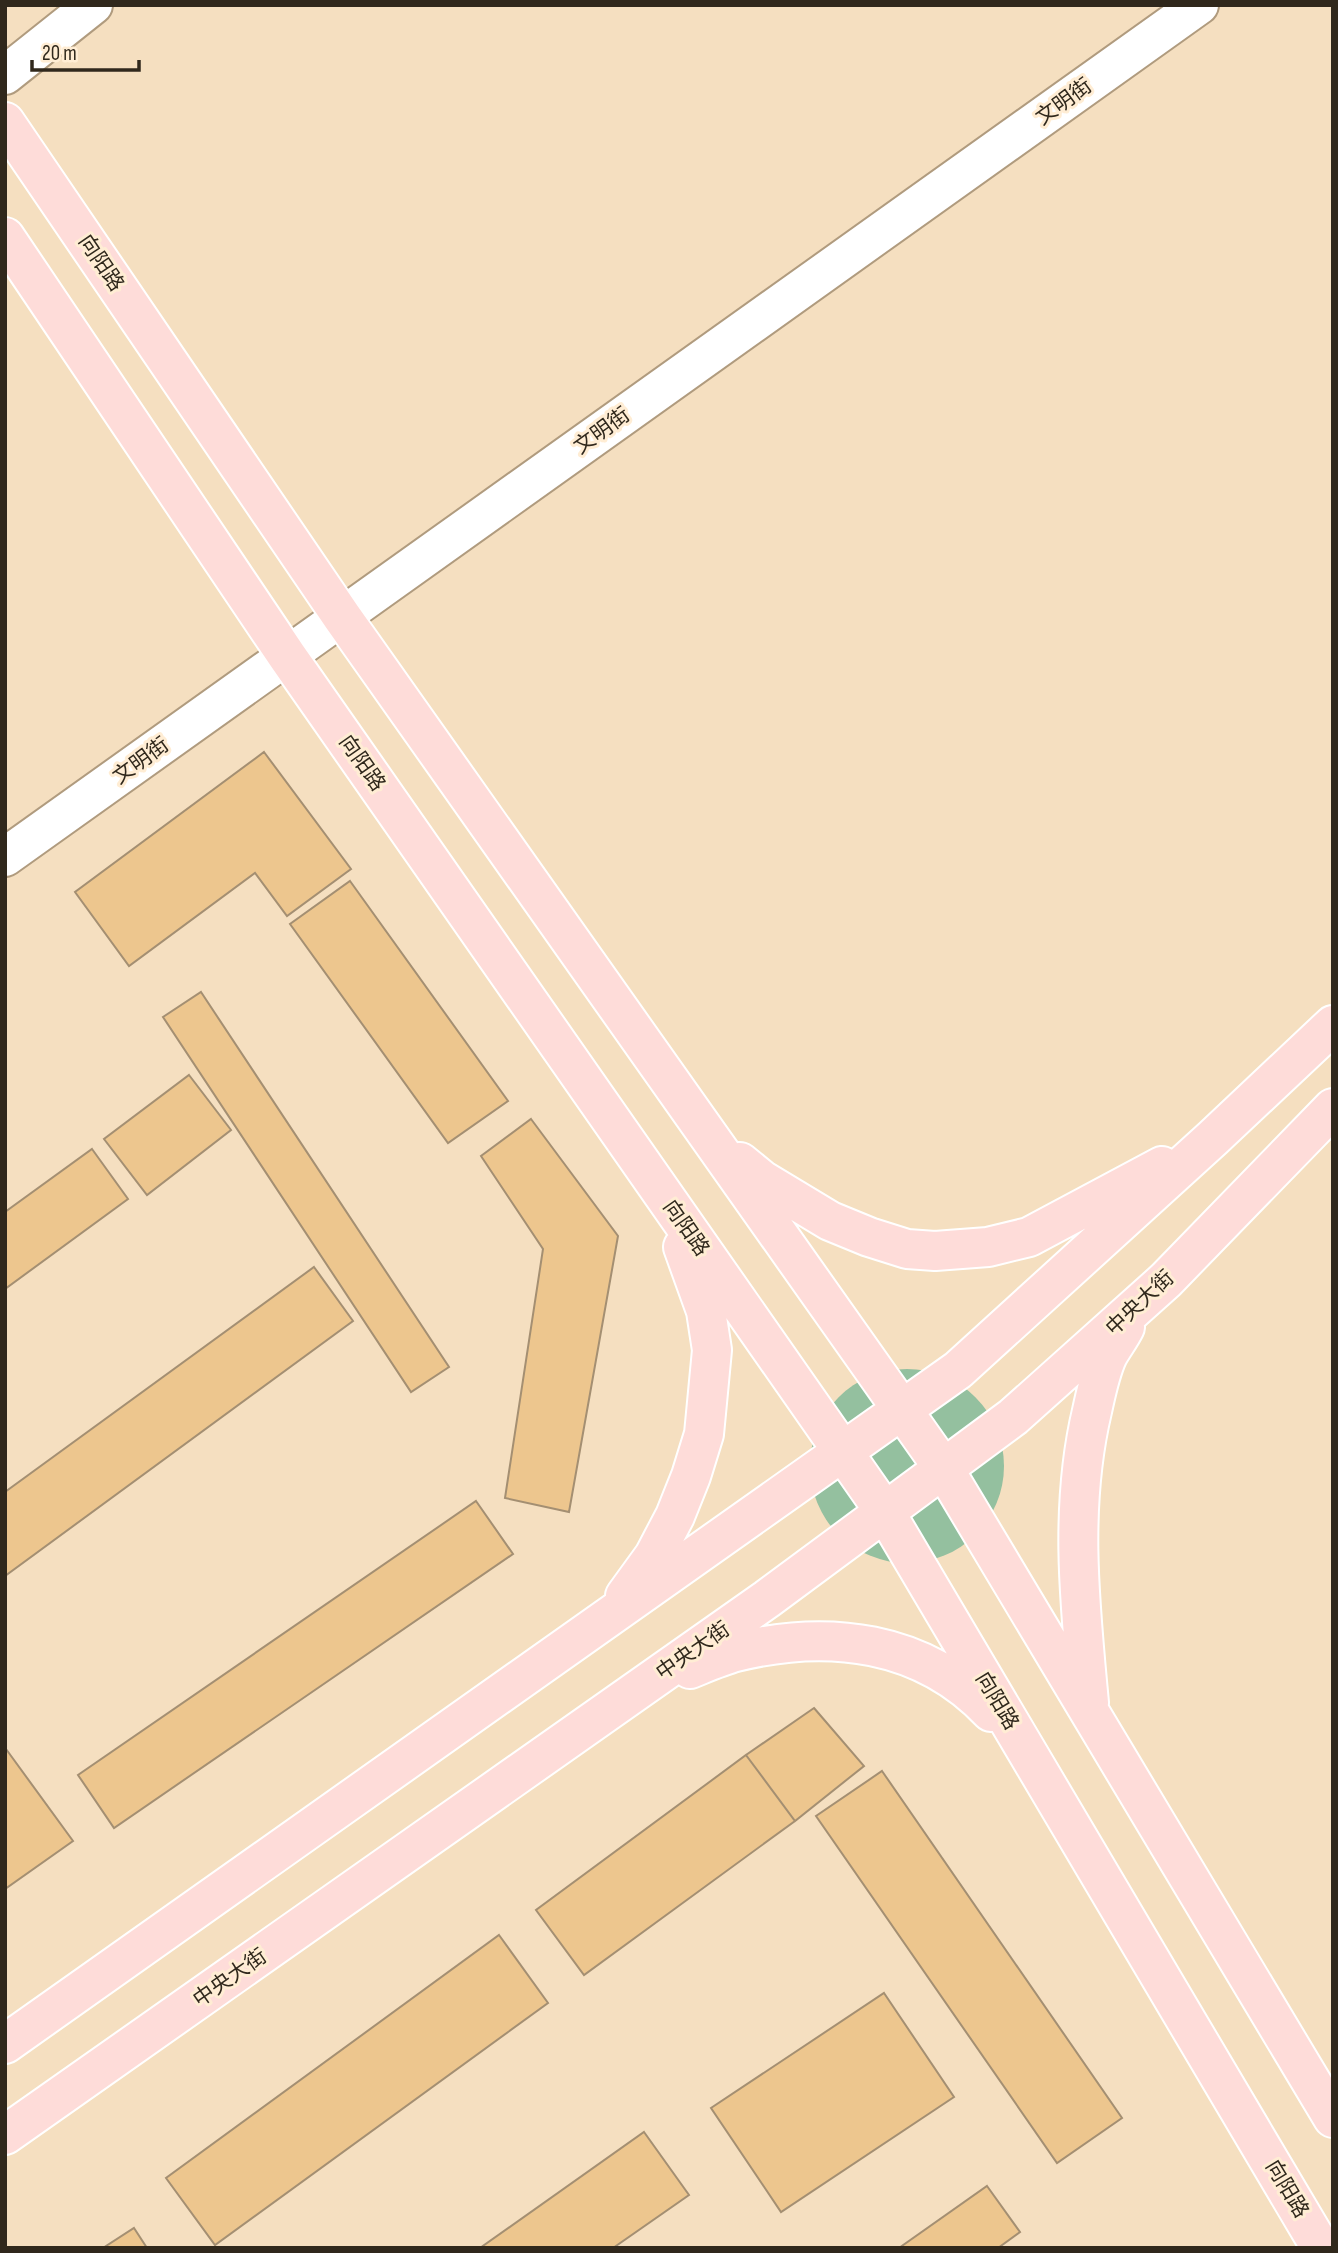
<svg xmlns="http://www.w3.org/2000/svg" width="1338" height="2253" viewBox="0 0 1338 2253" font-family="'Sofia Sans Condensed','Noto Sans SC',sans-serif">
  <rect width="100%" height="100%" fill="#f5dfc0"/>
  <path fill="#94c09f" d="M810 1466a97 97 0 1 1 194 0a97 97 0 1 1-194 0Z"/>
  <path fill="#edc68e" stroke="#a48f72" stroke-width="2" d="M264,752l87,117 -64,47 -32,-43 -126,93 -54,-74z
    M350,881l158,220 -60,42 -158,-219z
    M201,992l248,375 -38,25 -248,-375z
    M189,1075l42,55 -84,65 -43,-56z
    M531,1119l87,117 -49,276 -64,-14 38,-249 -62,-93z
    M92,1149l36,50 -123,90v-77z
    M314,1267l39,54 -348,255v-84z
    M476,1501l37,53 -399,274 -36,-53z
    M814,1708l50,58 -69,55 -49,-66z
    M6,1749l67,92 -68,48v-139z
    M746,1755l49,66 -211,154 -48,-65z
    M882,1771l240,347 -65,45 -241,-347z
    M499,1935l49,68 -333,242 -49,-67z
    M884,1993l70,104 -173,115 -70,-104z
    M644,2132l45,63 -76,53h-133z
    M987,2186l33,46 -22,16h-99z
    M134,2228l13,20h-44z"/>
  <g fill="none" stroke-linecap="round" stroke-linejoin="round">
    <defs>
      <path id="minor" d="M5,75l88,-70
        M5,857l1194,-852"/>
      <path id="major" d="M5,122l337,495 602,852 389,649
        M5,237l282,419 598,856 436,736
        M740,1162l22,18 68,41 39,16 38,12 28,2 53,-4 41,-10 133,-71
        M625,1596l29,-40 21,-40 16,-40 13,-42 8,-84 -6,-39 -23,-64
        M690,1669c15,-6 31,-13 46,-17 92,-23 187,-12 255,60
        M1089,1703c-9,-97 -20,-195 3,-292 4,-18 8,-39 16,-56 5,-9 12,-18 17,-28
        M5,2044l953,-674 255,-232 120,-113
        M5,2135l762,-536 246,-182 153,-137 167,-172"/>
    </defs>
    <use href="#minor" stroke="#b09b7e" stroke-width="42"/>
    <use href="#major" stroke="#fff" stroke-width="42"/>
    <use href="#minor" stroke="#fff" stroke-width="38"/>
    <use href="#major" stroke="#fedcd9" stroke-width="38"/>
  </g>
  <g text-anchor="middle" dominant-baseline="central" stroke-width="6" stroke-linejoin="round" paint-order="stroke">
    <g font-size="21" fill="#30281c" stroke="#ffedd4">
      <text transform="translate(1064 102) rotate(-36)">文明街</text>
      <text transform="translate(101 263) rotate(56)">向阳路</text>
      <text transform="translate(602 431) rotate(-36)">文明街</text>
      <text transform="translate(141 761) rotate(-36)">文明街</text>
      <text transform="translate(362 763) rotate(55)">向阳路</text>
      <text transform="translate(686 1228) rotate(55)">向阳路</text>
      <text transform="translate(1140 1303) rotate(-43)">中央大街</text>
      <text transform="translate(693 1651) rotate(-35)">中央大街</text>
      <text transform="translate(997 1701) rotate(59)">向阳路</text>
      <text transform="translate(230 1978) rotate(-35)">中央大街</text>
      <text transform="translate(1287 2189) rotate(59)">向阳路</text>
    </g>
  </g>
  <rect width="1338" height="2253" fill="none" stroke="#30281c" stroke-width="14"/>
  <path d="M32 60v10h107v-10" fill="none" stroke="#30281c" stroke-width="3.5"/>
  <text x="42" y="60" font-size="21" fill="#30281c" stroke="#ffedd4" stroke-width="5" paint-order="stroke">20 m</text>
</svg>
